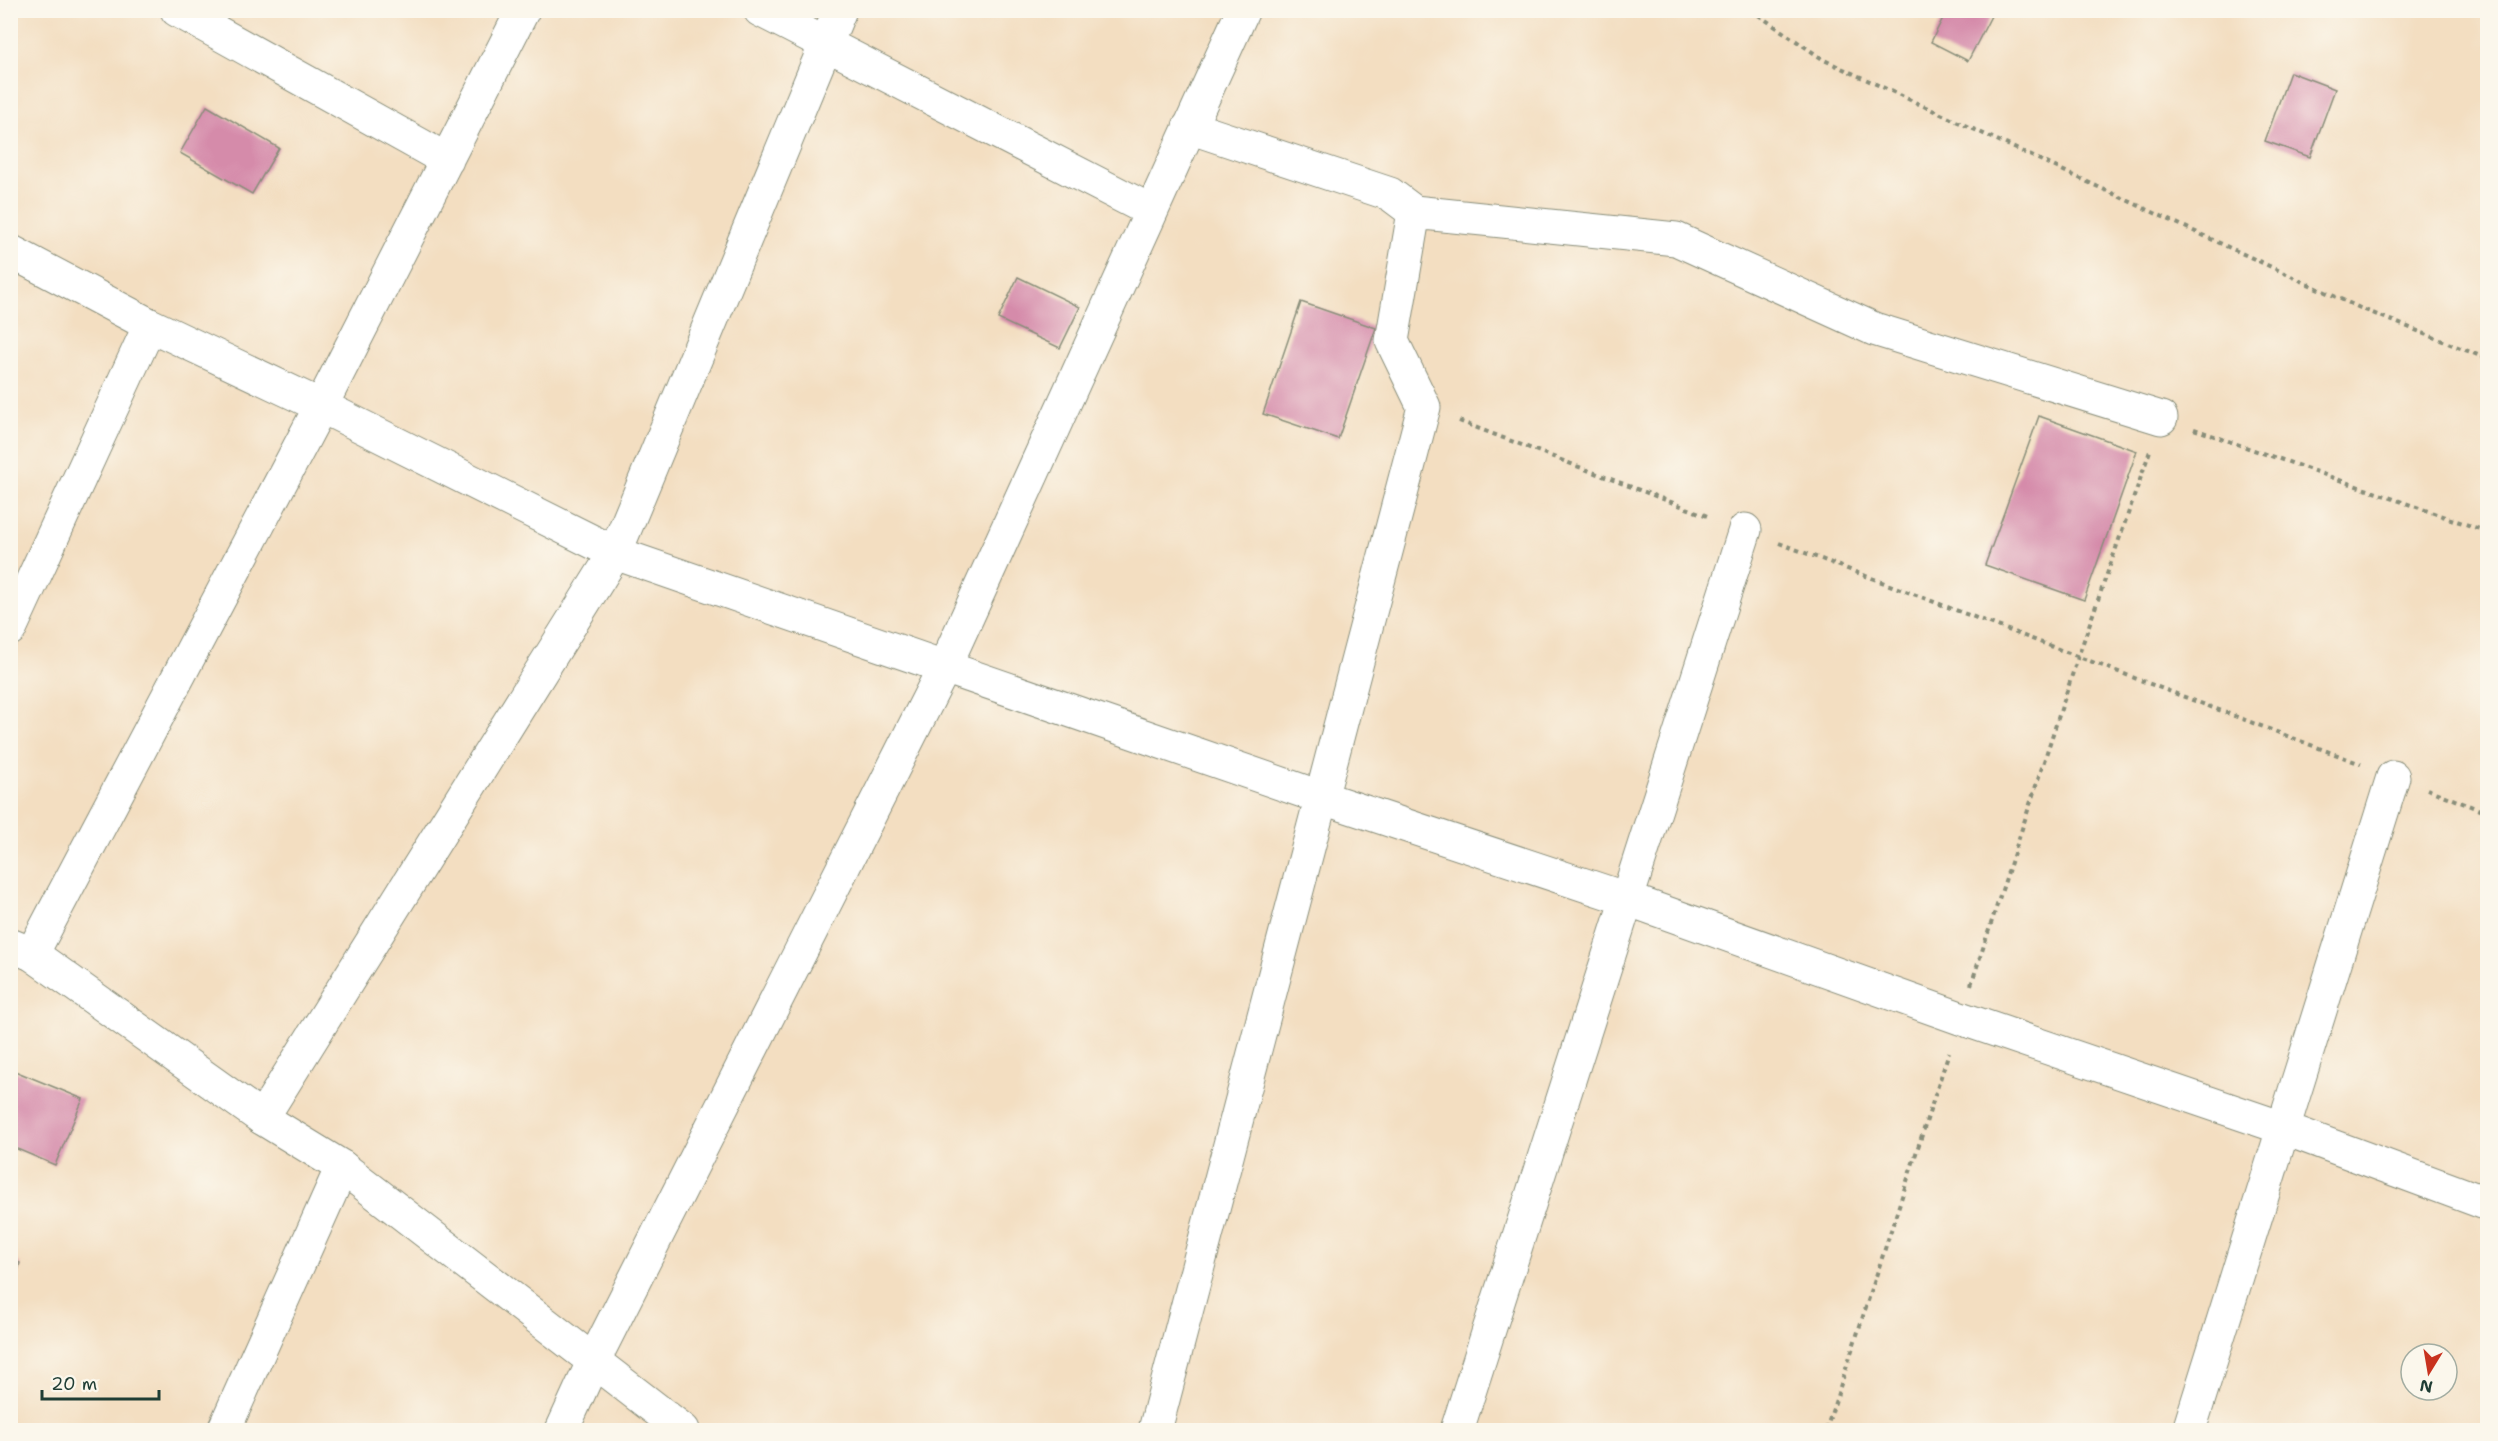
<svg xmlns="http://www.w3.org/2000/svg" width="2498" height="1441" viewBox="0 0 2498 1441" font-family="'Shantell Sans',sans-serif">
  <rect width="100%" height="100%" fill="#fbf7ec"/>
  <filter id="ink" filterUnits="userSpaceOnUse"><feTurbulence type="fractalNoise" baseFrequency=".0167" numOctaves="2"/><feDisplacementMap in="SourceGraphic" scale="12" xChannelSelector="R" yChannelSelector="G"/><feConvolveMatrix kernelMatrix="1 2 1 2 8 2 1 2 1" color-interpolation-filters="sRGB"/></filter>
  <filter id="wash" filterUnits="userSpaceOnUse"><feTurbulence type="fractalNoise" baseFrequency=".008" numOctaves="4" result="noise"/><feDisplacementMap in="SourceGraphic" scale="24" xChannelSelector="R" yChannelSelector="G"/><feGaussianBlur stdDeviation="1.35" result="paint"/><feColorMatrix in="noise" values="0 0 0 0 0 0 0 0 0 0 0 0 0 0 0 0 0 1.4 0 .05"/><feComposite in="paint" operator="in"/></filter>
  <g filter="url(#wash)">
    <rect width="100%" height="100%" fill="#f3dec1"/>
    <g id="blocks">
      <path fill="#d58baa" d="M1947,10h47l-26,51 -37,-19z
        M2290,72l45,17 -25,68 -45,-16z
        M207,106l72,42 -27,46 -72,-41z
        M1018,277l62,30 -20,41 -62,-29z
        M1301,302l75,26 -38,111 -75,-25z
        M2039,416l98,35 -53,149 -99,-35z
        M10,1069l73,30 -28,66 -45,-19z
        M10,1260l10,3 -9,33h-1z"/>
    </g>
  </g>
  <g filter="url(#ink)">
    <use href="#blocks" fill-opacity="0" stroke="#898e7a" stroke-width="1.5"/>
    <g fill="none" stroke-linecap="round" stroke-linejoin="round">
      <defs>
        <path id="street" d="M177,10l270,150
          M760,10l391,201
          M1189,127l201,67 24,18 262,27 198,90 287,89
          M10,251l140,74 171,81 294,147 705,244 307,102 333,119 323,110 205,76
          M10,629l140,-304
          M32,954l289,-548 202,-396
          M262,1118l353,-565 225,-543
          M224,1430l118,-263
          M562,1430l32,-70 351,-694 298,-656
          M1155,1430l269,-1023 -32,-66 22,-129
          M1457,1430l288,-900
          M2189,1430l204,-653"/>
        <path id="secondary" d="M10,945l22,9 230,164 80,49 341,263"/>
      </defs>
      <use href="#street" stroke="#898e7a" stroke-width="35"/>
      <use href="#secondary" stroke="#898e7a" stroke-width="35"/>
      <path stroke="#898e7a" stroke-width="4" stroke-dasharray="4.5 4.5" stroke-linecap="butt" d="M1751,10l73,50 536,248 128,51
        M1459,421l251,96
        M2194,429l294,103
        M1779,543l582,221
        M2427,789l61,24
        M1971,985l107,-328 72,-206
        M1826,1430l123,-378"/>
      <use href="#street" stroke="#fff" stroke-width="33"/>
      <use href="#secondary" stroke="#fff" stroke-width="33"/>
    </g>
  </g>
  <rect width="2498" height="1441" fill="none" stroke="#fbf7ec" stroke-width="36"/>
  <g transform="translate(2429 1372) rotate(191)"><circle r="28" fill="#fbf7ec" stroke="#a3ada2" stroke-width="1.5"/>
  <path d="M0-4.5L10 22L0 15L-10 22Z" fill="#c8321e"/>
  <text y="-9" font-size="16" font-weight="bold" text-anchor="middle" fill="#1f3d34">N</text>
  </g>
  <path d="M42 1390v9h117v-9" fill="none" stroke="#1f3d34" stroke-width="3"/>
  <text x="51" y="1390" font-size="18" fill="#1f3d34" stroke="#fbf7ec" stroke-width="4.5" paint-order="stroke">20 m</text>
</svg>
